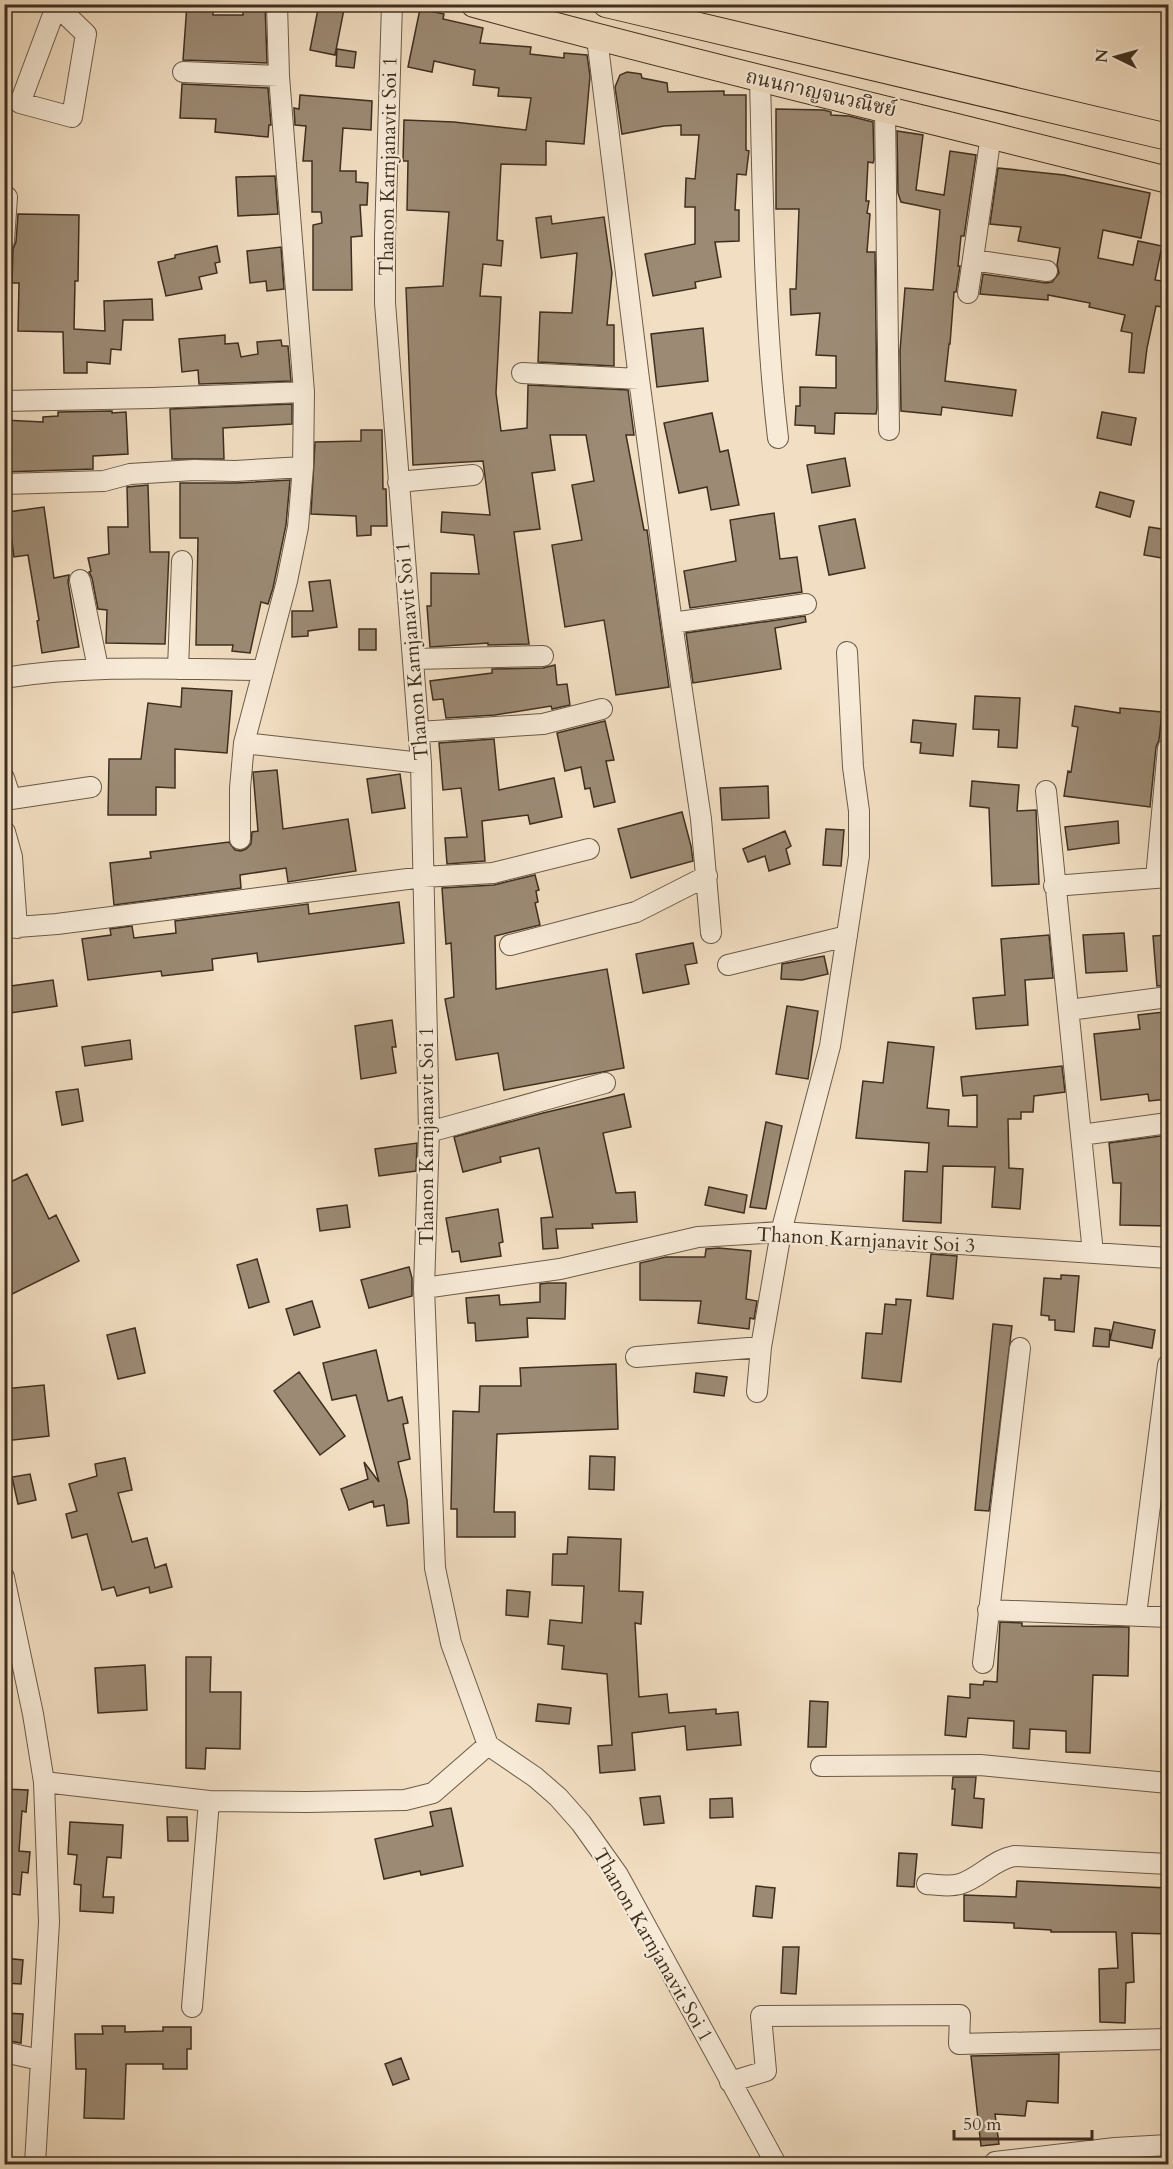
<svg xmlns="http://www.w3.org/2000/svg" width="1173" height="2169" viewBox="0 0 1173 2169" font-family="Cardo,'Noto Serif Thai',serif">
  <rect width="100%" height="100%" fill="#f2dec2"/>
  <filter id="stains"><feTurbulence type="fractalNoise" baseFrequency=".00333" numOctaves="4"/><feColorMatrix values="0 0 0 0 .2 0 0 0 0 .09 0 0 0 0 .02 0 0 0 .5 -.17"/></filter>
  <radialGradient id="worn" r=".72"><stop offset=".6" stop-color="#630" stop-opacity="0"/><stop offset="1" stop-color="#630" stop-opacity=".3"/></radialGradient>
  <path fill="#9c8a74" stroke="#3e2f20" stroke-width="1.5" d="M187,4l26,2v9h30v-11h22l2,59 -84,-3z
    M319,4h26l-10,51 -25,-5z
    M420,9l24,5 -1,5 40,9 -3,15 51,4 -1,7 34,4v-5l23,2 3,21 -6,68 -38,-3v24l-45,-1 -4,76 6,1 -2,25 -18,-2 -3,32 21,1 -5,96 5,38 26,-3 1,-43 100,5 6,45h-8l18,95h3l22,157 -53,8 -12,-75 -39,7 -13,-82 30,-5 -10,-55 22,-4 -8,-46h-36l5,35 -23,3 8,56 -26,3 15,112 -41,1v-2l-58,4 -3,-41h4v-33l48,1 -5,-39 -33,-3 1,-20 48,3 -7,-54 -70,4 -7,-177 37,-2 6,-74 -42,-2 1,-49h-5l1,-41 50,2 72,8 5,-32 -33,-2 1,-8 -26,-3 2,-15 -41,-9 -2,11 -24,-5z
    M337,49l19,3 -2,16 -18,-2z
    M627,72l14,2 1,4 25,5 1,9 56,-1v4h22v55l3,1 -3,24 -9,-1 -2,36h4v31l-24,1 6,35 -26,5 1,6 -43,8 -8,-42 50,-10v-37h-10l1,-29 9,1 4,-44h-18v-10l-17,1 -42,8 -7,-47 5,-12z
    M182,84l86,4 3,37h-2l-1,12 -53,-5 1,-13 -36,-1z
    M300,95l72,6 -1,29 -28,-2 -3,43h16v11l12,1 -1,22h-7l2,31 -11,1 1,53h-39v-65l9,-2 -1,-11h-9v-51h-9l3,-35 -11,-1 -1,-17 5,1z
    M776,109l48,1 7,2v3l18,1 24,6 1,38 -1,3 -5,-1 -2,39h3l-2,12 3,1 -3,38h8l2,156 -1,6 -41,-1 -1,21 -19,-1v-7l-20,-1 1,-19h4v-19l36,1v-32l-20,-1 4,-42 -29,2 -1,-26h6l3,-80h-23z
    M897,131l26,4 -7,55 28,5 6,-44 26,4 -12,81h-3l-3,30h2l-4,26h-2l-4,52h-1l-4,37 71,9 -4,26 -70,-9 -1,8 -40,-4 -1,-60 5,-63 28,2 7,-80 -39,-8 -3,-9z
    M998,168l66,7 86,18 -9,45 -38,-8 -5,28 35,7 5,-24 24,5 -7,34 13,2v26l-12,-2 -9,42 -3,25 -15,-1 3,-39 -11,-2 4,-16 -36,-8 1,-4 -42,-8v5l-68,-6 3,-20 63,9 6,-1 7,-9 -2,-8 3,-17 -42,-7 3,-14 -31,-3z
    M275,176l3,38 -40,2 -2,-39z
    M18,214l61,1 -1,66h-3l-1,48 31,2 -1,-30 48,-2 1,21h-30l-2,30 -10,-1 -1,15 -23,-2v11h-23l-1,-41 -45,-1 1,-48h-7l1,-34 3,-7z
    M551,216l1,8 52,-7 8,56 -5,52h7v41l-76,-4 2,-50 32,1 5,-60 -36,5 -5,-40z
    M217,246l3,16 -5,1 2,10 -18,4 3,12 -36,7 -8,-34 17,-4v-3z
    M281,247l3,42 -17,2 -1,-10 -16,2 -3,-32z
    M703,328l5,53 -51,6 -6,-53z
    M225,335v9l13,-1 3,14 17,-3 -1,-12 24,-2 1,6h6l3,35 -92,3 -1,-14 -16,2 -3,-33z
    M292,404v20l-69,4 1,31h-52l-2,-50z
    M112,411v2l14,-1 2,42 -35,2v13l-89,3v-52l39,2v-5l15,-1v-4z
    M1102,412l34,6 -5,27 -34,-7z
    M712,413l8,39 8,-2 11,55 -28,5 -4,-23 -28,6 -15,-70z
    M361,430h21l1,59h3l1,37h-16v9l-14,1 -1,-20 -45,-2 4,-72 46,-1z
    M845,458l5,28 -38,7 -5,-28z
    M290,480l-4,45 -13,63 -5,16 -7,-2 -11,51 -18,-2 1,-6h-37l2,-107h-18v-55h56z
    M148,485l2,67h19l-4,92 -59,-1 1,-33 -9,-1 -6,-31 -3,-6 2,-1 -3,-13 21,-4 -1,-27h20l-1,-40z
    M1100,492l34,9 -4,16 -34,-10z
    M44,507l10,71 15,-3 -1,7 11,65 -37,6 -5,-32 2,-1 -11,-65 -14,2 -6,-45z
    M774,513l6,46 17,-2 5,35 -112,16 -6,-37 52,-10 -6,-41z
    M855,519l10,49 -36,7 -10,-49z
    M1149,527l19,3v29l-24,-4z
    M330,580l7,47 -29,4v5l-16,1v-26h21l-4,-29z
    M805,616l1,6 -31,6 6,41 -88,14 -7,-50z
    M359,629h17v21h-17z
    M555,665l2,20 10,-1 3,21 -18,4 -1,-3 -56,9 -49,3 -3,-19 -10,1 -3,-19 62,-8v-4l51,-1z
    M182,688l50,3 -5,62 -52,-4v39l-19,-1v28h-48l1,-56h32l7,-56 33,4z
    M975,696l45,2 -3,50 -19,-1 1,-17 -26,-1z
    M1075,706l45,7v-5l42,4 -3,28 -3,7 -6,60 -86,-11 4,-25 3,1 7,-45 -6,-1z
    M913,720l43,4 -3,32 -33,-3 1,-10 -10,-1z
    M605,721l9,39 -8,1 9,41 -21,5 -4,-19 -5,1 -4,-22 -16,4 -8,-38z
    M494,739l5,51 55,-12 8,39 -32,7 -2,-9 -46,6 3,40 -38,3 -2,-26 22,-1 -6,-49 -18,2 -4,-47z
    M277,770l6,59 65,-10 8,52 -68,11 -2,-14 -46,7 1,13 -127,17 -4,-42 41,-5 -1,-6 79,-10 6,8 6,1 5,-2 5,-5 1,-12 6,-1 -5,-59z
    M400,774l5,34 -33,5 -5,-34z
    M972,781l47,4 -2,26 19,-1 3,74 -47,2 -3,-78 -19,-2z
    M768,786l1,32 -47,2 -2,-32z
    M682,812l9,34 2,15 -62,17 -13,-49z
    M1118,821l1,22 -51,7 -3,-23z
    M826,829l18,1 -3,36 -18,-1z
    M785,831l6,15 -5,3 4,15 -21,7 -4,-15 -17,6 -5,-13z
    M535,875l4,15 -3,1 2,11 -3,1 5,22 -45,11 1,53 111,-20 17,99 -120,22 -6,-37 -42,7 -11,-61 9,-2 -3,-54 -5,1 -4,-56 52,-3z
    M399,902l5,41 -146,19 -1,-9 -45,6 1,11 -51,6 -1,-5 -73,9 -6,-41 29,-4 -1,-6 22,-3 2,12 42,-5 -1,-12 133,-17 1,10z
    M1124,933l3,38 -41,2 -3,-38z
    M1049,935l4,43 -28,2 3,45 -52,4 -3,-31 32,-3 -4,-56z
    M1168,935v50l-11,1 -4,-50z
    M693,943l4,20 -12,2 4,19 -46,9 -7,-39z
    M824,956l4,18 -26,6 -21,-1 1,-15z
    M53,980l4,26 -53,8v-27z
    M787,1006l31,5 -10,68 -32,-5z
    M1164,1012l4,33v54l-19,2 -1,-7 -47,6 -7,-66 46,-5 -2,-14z
    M392,1020l4,27h-4l4,26 -35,6 -6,-53z
    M130,1040l2,19 -47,7 -3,-19z
    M888,1042l46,5 -7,61 22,2 -1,16 29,1v-32l-14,1 -2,-19 101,-11 3,26 -31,4 -1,16h-12v7h-13l1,49 14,1 -3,40 -28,-2 3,-40 -52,-1 -2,57 -38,-2 2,-50 22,1 2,-29 -73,-5 7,-57 20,2z
    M78,1089l5,32 -21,4 -6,-33z
    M624,1094l7,33 -28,6 13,60 19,-1 2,30 -45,2 1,4 -37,1 2,19 -15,1 -2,-31 12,-1 -14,-69 -39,9 1,5 -38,10 -9,-35 89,-24z
    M766,1122l16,4 -16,83 -16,-2z
    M1168,1135v91l-48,-1 1,-42h-8l-4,-40z
    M417,1143l-1,28 -37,5 -4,-27z
    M27,1174l22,45 7,-4 23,46 -75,37v-113z
    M709,1187l38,8 -3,18 -39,-8z
    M347,1205l3,22 -30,4 -3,-22z
    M498,1209l5,33 -4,1 2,13 -40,6 -2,-11 -7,1 -6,-34z
    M719,1248l32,3 -5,48 11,2 -3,18 -4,-1 -1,11 -51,-6 3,-22 -61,-1v-37l26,-6h39l1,-8z
    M931,1254l26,2 -4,43 -26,-3z
    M257,1259l12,43 -20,6 -12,-43z
    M409,1267l3,11v18l-43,12 -8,-28z
    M1061,1275l18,1 -5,56 -19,-2v-10h-6v-4l-8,-1 3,-37 17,1z
    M548,1283h18l-1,36 -38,-1 1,19 -52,4 -1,-18h-7l-2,-25 33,-3 1,10 40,-3v-18z
    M896,1299l15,1 -10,82 -39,-4 4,-45 16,1 3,-30 11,1z
    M312,1301l8,26 -26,8 -8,-26z
    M1114,1322l41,8 -3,18 -42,-8z
    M993,1324l19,2 -23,185 -14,-1z
    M135,1328l10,45 -27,6 -11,-44z
    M1095,1328l15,2 -1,17 -16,-1z
    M376,1350l12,51 14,-4 6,26 -5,1 7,35 -12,3 9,38 2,23 -22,3 -3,-21 -10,2 -1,-6 -24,9 -8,-21 27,-10 -4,-17 15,20 -23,-87 -24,5 -9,-37z
    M616,1364l2,65 -121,5 -3,78h21v25h-58v-28h-6l2,-98 26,1 1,-26h41l-1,-18z
    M299,1372l46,64 -25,19 -46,-64z
    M696,1373l31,4 -3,19 -30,-4z
    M44,1385l5,51 -45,5v-52z
    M590,1456l25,1 -1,33 -25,-1z
    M125,1458l7,32 -14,3 14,49 15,-4 8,30 11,-4 6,23 -22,6 -1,-6 -32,9 -3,-9 -12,3 -15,-56 -15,4 -6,-24 11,-3 -8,-27 28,-8 -2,-12z
    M30,1474l6,26 -18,4 -6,-27z
    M568,1537l53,2 -2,52 24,1 -2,32 -6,-1 4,74 28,-3 2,19 47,-4v5l22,-2 3,33 -54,5 -2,-24 -53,7 3,37 -35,3 -2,-27 14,-1 -5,-71 -45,-5 2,-23 -16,-2 2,-24 32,3 2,-37 -32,-1 1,-31h14z
    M507,1590l23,2 -2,25 -22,-2z
    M1000,1622l22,1v3l107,1 -1,49 -35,-1 -3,78 -24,-1v-21l-36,-2 -1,20 -16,-1 1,-27 -46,-3 -2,19 -21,-2 3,-39 22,2v-14l13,1 1,-4 13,1z
    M186,1657h25l-1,35h31l-1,57 -34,-1 -1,21 -19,-1z
    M145,1665l2,45 -49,3 -3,-45z
    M810,1701l18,1 -2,45h-18z
    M538,1704l33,4 -2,16 -33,-3z
    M953,1777h23l-2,21 10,1 -2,29 -30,-3 3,-36h-3z
    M4,1789l24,1 -2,22 -4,-1 -3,40 11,1 -2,21 -6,-1 -2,23 -16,-2z
    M660,1796l4,27 -20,2 -4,-27z
    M732,1798l1,19 -23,1v-19z
    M451,1808l12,58 -42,9 -1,-4 -36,8 -9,-40 58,-13 -3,-14z
    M167,1817h20l1,24h-20z
    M70,1822l53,3 -2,33 -14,-1 -4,40h11l-1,16 -33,-2 1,-26 -7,-1 3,-29 -9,-1z
    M899,1853l18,1 -3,33 -17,-1z
    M1017,1881l151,7v46l-36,-1 2,49 -8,1 -1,40 -25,-1 -1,-53 19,-1 -2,-36h-65v-2l-37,-2v-5l-50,-2v-26l52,2z
    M756,1886l19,2 -3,30 -19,-2z
    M783,1947h16l-3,47 -15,-1z
    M4,1958l19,2 -2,24 -17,-1z
    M4,2013l19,1 -2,29 -17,-3z
    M102,2026h23v6l38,-1v-4h28v22h-4v20h-24v-5h-37l-2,55 -40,-1 2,-49h-10l-1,-35h28z
    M1059,2054l-1,49 -31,-2 -2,15 -30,-2 4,30 -18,2 -10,-90z
    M401,2058l8,21 -16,6 -8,-21z
    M1168,2157v7h-37v-5z"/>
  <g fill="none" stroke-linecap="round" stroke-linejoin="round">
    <defs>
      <path id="minor" d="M277,4l2,72 25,316 -1,75 -5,60 -11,54 -43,162 177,20
        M392,4l-7,233v66l36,460 8,369 -5,156 11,280 16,75 37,102 47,32 23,20 23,26 37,52 158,289
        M56,5l30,29 -14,83 -52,-14 37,-99
        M597,38l42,341 33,244 29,196 10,114
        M183,72l96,4
        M760,79c3,120 4,240 18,359
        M885,108l4,322
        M4,241l3,-44
        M973,260l74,11
        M968,293l23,-158
        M522,373l117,6
        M4,401l148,-3 152,-6
        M398,482l75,-7
        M4,484l100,-3 26,-7 64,-4 41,1 68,-4
        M80,580l18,88
        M672,623l134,-19
        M413,659l130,-3
        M178,669l4,-108
        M4,678c86,-14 173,-9 259,-8
        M419,732l124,-8 59,-15
        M4,778l7,21 80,-12
        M1046,791l47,462
        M5,832l7,25 5,71
        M240,839v-51l4,-45
        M1156,878l12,-130
        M1054,886l114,-9
        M4,928l53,-4 366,-47 70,-4 96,-24
        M510,945l126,-33 71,-36
        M728,965l119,-29
        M1069,1010l99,-13
        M429,1132l176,-49
        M1081,1135l87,-12
        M424,1288l136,-19 138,-32 83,-5 387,26
        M636,1357l125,-10
        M757,1392l4,-45 20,-115 49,-186 29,-190v-45l-6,-44 -6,-115
        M4,1577l29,137 11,68 5,140 -14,242
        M988,1610l180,7
        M1136,1615l32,-250
        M983,1663l37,-315
        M821,1766l159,-1 188,18
        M44,1782l165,19 98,1 98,-2 28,-7 55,-48
        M927,1884c10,1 23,3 33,0 20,-6 33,-24 54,-28l154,8
        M192,2007l17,-206
        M4,2052l36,8
        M730,2082l36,-11 -5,-55 199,-1 -1,29 209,-5
        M995,2162l120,-14 53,-3"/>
      <path id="major" d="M474,4c230,63 463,117 694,176
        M606,4l562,133"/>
    </defs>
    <use href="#minor" stroke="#6b5b48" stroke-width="22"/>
    <use href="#major" stroke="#3e2f20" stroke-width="28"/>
    <use href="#minor" stroke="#f7ead7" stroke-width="20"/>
    <use href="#major" stroke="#f2dec2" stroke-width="26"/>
  </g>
  <g text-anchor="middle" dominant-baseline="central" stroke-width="4.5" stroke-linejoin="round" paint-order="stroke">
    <g font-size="20" fill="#3e2f20" stroke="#f7ead7">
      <text transform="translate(821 93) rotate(13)">ถนนกาญจนวณิชย์</text>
      <text transform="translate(388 166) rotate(-89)">Thanon Karnjanavit Soi 1</text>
      <text transform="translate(412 651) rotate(-95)">Thanon Karnjanavit Soi 1</text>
      <text transform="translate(426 1136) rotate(-90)">Thanon Karnjanavit Soi 1</text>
      <text transform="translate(866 1240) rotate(3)">Thanon Karnjanavit Soi 3</text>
      <text transform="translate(653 1945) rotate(60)">Thanon Karnjanavit Soi 1</text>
    </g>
  </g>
  <rect width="1173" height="2169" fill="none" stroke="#f2dec2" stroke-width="24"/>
  <rect x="6" y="6" width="1161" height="2157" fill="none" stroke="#3e2f20" stroke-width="3"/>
  <rect x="12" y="12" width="1149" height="2145" fill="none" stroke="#3e2f20" stroke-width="1.5"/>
  <g transform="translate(1116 57) rotate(275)" stroke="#f7ead7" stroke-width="4.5" paint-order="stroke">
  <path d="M0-4.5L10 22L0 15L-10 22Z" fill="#3e2f20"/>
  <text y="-9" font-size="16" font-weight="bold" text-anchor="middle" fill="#3e2f20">N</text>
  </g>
  <path d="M954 2130v9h138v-9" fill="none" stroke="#3e2f20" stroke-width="3"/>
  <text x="963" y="2130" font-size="18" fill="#3e2f20" stroke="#f7ead7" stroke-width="4.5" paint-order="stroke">50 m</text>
  <rect width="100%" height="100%" filter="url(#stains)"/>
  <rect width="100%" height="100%" fill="url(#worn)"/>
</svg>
